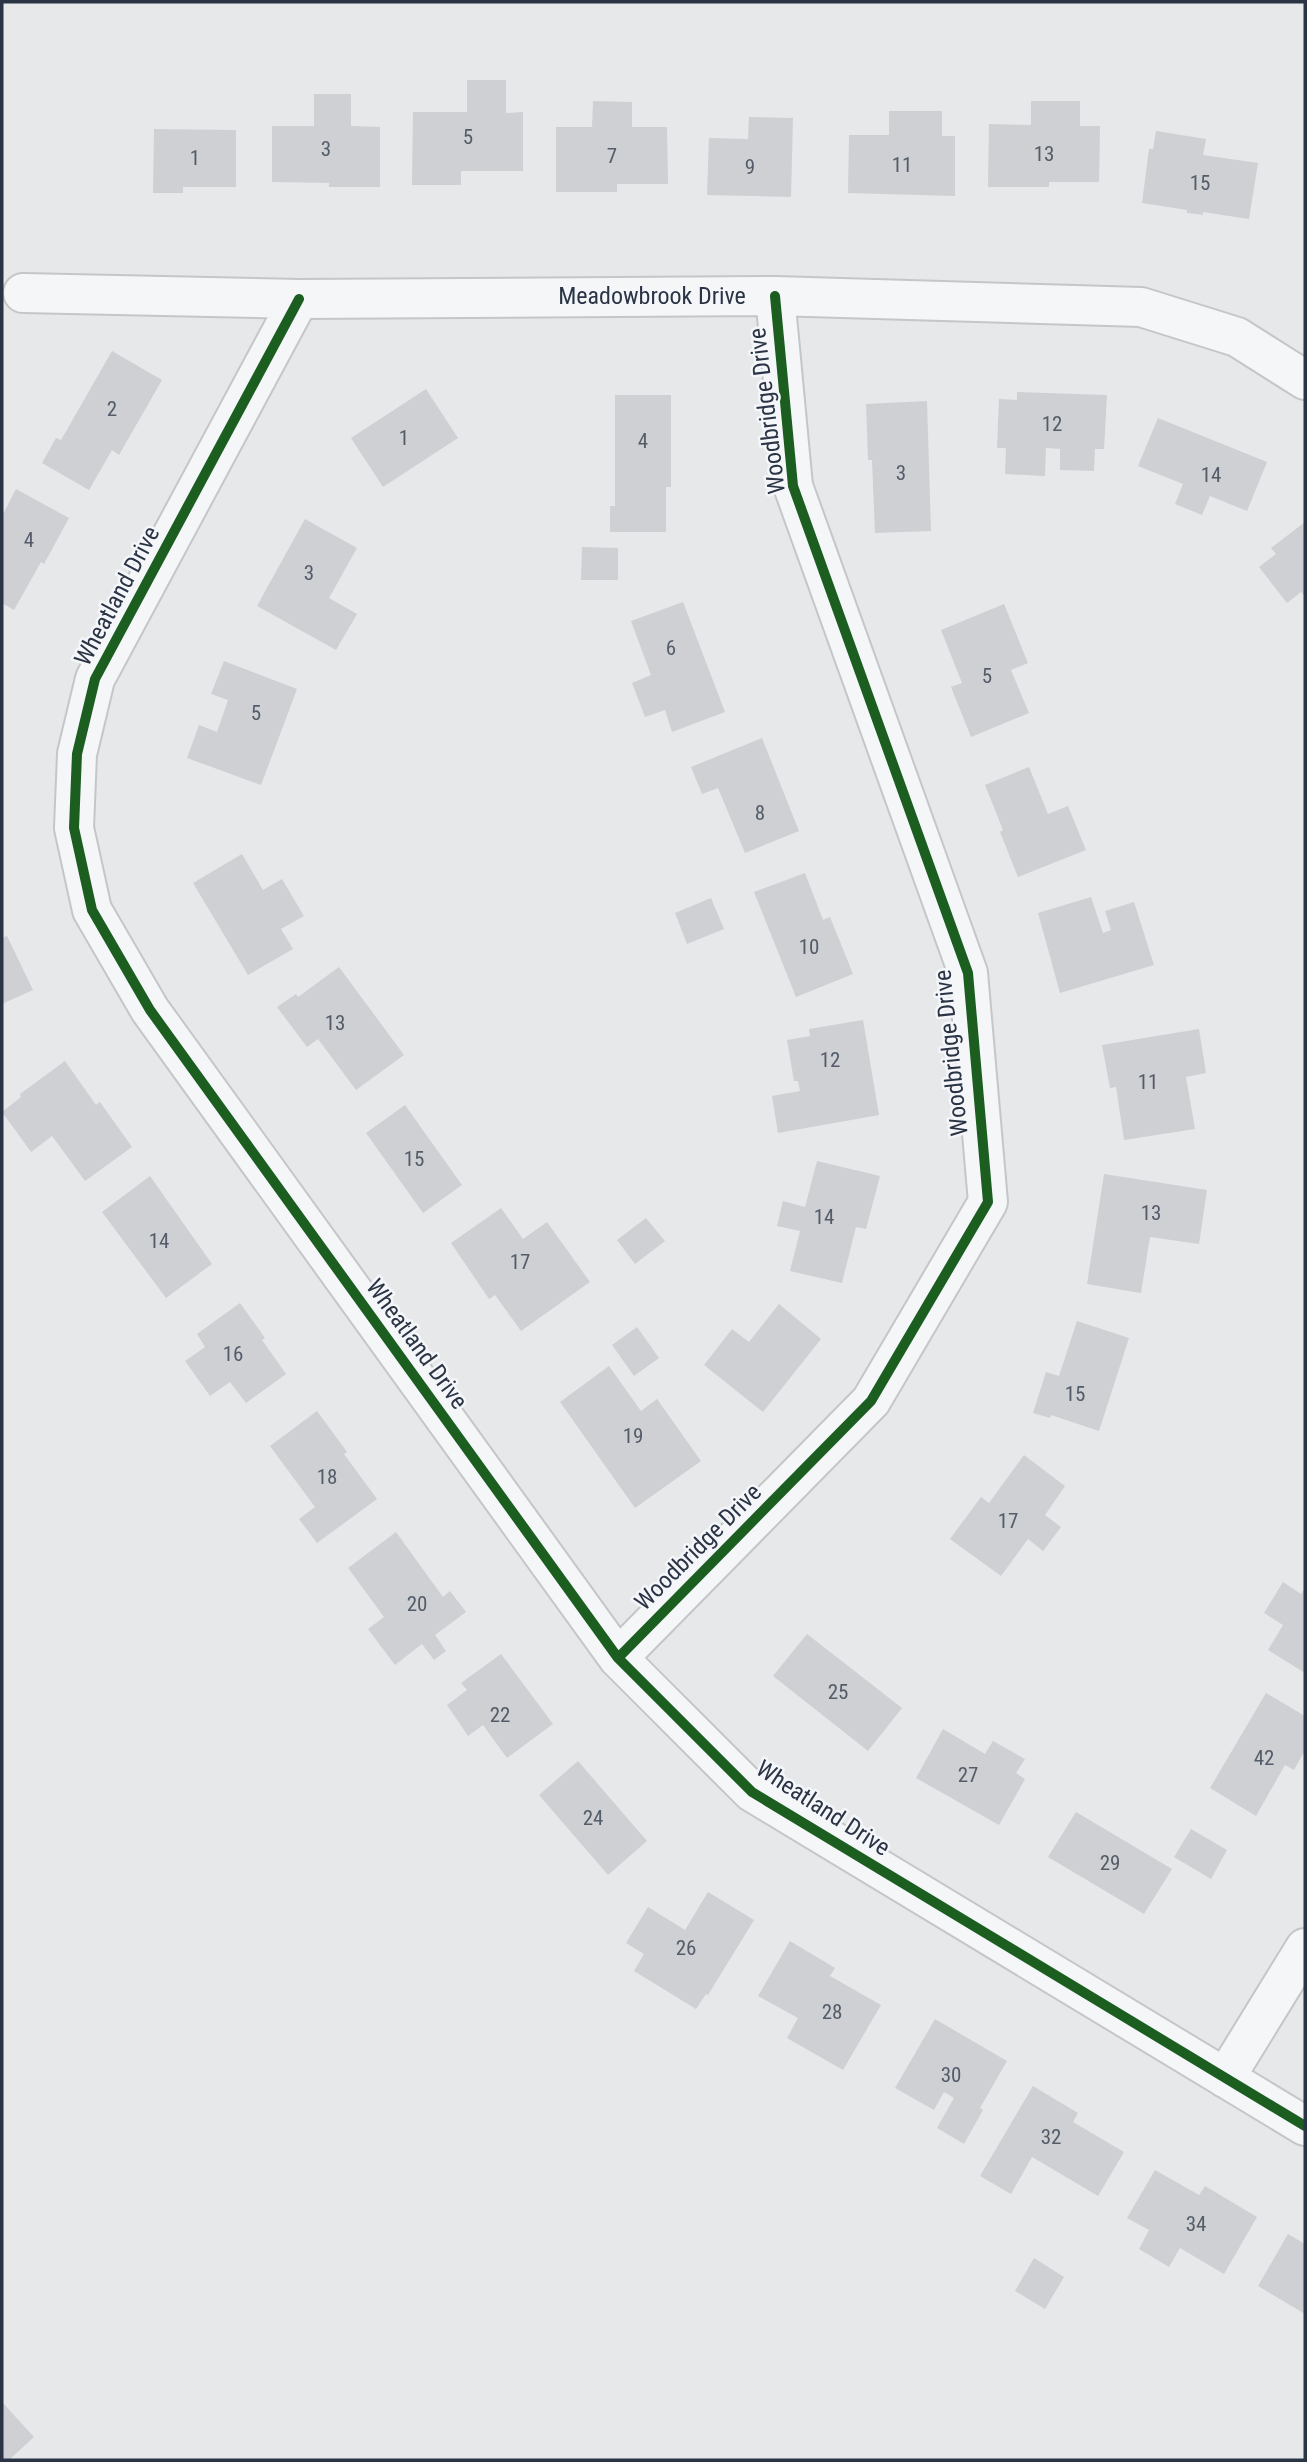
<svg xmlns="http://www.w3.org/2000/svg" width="1307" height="2462" viewBox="0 0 1307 2462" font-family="'Roboto Condensed',sans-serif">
  <rect width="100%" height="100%" fill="#e6e8ea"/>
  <path fill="#ced0d3" d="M467,80h39v33l17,-1v59h-62v14h-49l1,-73h54z
    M314,94h37v32l29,1v60h-51v-4l-57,-1v-56h42z
    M593,101l39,1v25h35l1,57h-51v8h-61v-65h36z
    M1031,101h49v25h20l-1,56h-50v5h-61l1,-63 42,1z
    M889,111h53v25h13v60l-107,-3 1,-58h40z
    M749,117l44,1 -2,79 -84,-2 2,-57 39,1z
    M154,129l82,1v57h-53v6h-30z
    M1156,131l50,8 -3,16 55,8 -9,56 -46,-7v3l-16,-2v-3l-45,-7 7,-54h4z
    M112,351l50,29 -43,75 -7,-5 -23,40 -47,-27 14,-25 5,2z
    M426,389l32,49 -75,49 -32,-49z
    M1017,392l90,3 -3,54h-9l-1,22 -34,-1v-21l-14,-1 -1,28 -40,-2 1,-26h-9l2,-49 18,1z
    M615,395h56v92h-5v45h-56v-26h5z
    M927,401l4,130 -56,2 -3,-73h-4l-2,-56z
    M1158,418l109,44 -20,49 -37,-15 -8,19 -27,-11 8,-20 -45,-18z
    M16,489l53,29 -25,46 -3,-2 -27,48 -12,-7v-87z
    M305,519l52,29 -28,50 28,16 -21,36 -79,-44z
    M1305,522v75l-4,-5 -14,11 -28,-36 17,-13 -5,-6z
    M582,547l36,1v32h-37z
    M683,602l42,110 -53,20 -7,-22 -20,7 -13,-34 19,-8 -20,-54z
    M1004,604l24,59 -17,7 18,43 -58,24 -20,-50 11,-4 -21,-53z
    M224,661l73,28 -36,96 -74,-27 12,-33 18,7 11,-32 -17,-6z
    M762,738l37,93 -54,22 -27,-65 -16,6 -11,-27z
    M1029,767l19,47 20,-8 18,44 -68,27 -18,-45 3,-2 -18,-45z
    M242,854l21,36 19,-11 22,37 -23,13 12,20 -45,26 -55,-92z
    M805,873l18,47 7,-3 23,57 -57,23 -42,-105z
    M1091,897l12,36 8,-3 -6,-19 29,-9 20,63 -94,28 -22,-80z
    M711,898l13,31 -37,15 -12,-31z
    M7,936l26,54 -31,14v-66z
    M339,967l65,88 -48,35 -38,-51 -11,8 -30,-40 19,-13 2,3z
    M863,1020l16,95 -101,18 -6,-37 28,-5 -2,-10h-4l-7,-41 23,-4 -1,-7z
    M1199,1029l7,44 -20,4 9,52 -71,11 -8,-53 -6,1 -8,-43z
    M65,1061l31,44 4,-3 32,45 -47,34 -33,-45 -21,16 -29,-40 19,-15 -1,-3z
    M405,1105l57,80 -39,28 -57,-80z
    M817,1161l63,15 -14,53 -10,-2 -14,56 -52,-12 10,-40 -23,-5 6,-25 22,6z
    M1104,1174l103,16 -8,54 -49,-7 -9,56 -54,-9z
    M150,1176l62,88 -46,34 -64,-86z
    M501,1208l22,31 24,-17 43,60 -69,49 -26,-36 -6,4 -38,-56z
    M646,1218l19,23 -30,23 -18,-24z
    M240,1303l25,35 -3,2 24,34 -40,29 -16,-21 -20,14 -25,-35 20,-14 -8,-13z
    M779,1304l42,35 -58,73 -59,-47 28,-36 17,13z
    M1077,1321l52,17 -30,93 -48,-16 -1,3 -17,-5 13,-41 13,4z
    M637,1327l22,31 -25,18 -22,-31z
    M609,1366l32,45 16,-12 44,62 -66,47 -75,-106z
    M317,1411l30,41 -3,2 33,45 -60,44 -18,-24 16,-12 -45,-61z
    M1024,1455l41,31 -20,29 16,12 -18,24 -15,-12 -27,37 -51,-37 31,-42 8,6z
    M396,1532l47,65 7,-6 16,21 -31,23 11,16 -12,9 -12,-16 -27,21 -27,-36 16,-12 -36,-49z
    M1283,1582l18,12 4,-6v85l-37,-23 15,-25 -19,-12z
    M807,1634l95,74 -34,43 -95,-75z
    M501,1654l52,70 -46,34 -24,-33 -15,11 -21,-31 20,-15 -6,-7z
    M1266,1693l39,23v34l-11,20 -9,-5 -29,51 -46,-28z
    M943,1729l42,25 8,-13 32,18 -9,14 9,6 -26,46 -83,-47z
    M578,1761l69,80 -39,34 -69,-80z
    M1076,1812l96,57 -28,45 -96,-57z
    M1191,1829l36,21 -16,29 -37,-22z
    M708,1892l46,28 -46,75 -2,-1 -10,15 -62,-38 10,-17 -18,-11 22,-36 37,23z
    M790,1941l45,27 -5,8 51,29 -38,65 -56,-32 11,-20 -40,-22z
    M935,2019l72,42 -27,47 3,2 -19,34 -27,-16 17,-30 -10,-6 -10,18 -39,-22z
    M1033,2086l45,27 -5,9 51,30 -26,44 -66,-39 -21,37 -31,-18z
    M1155,2170l44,25 6,-9 52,31 -33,57 -44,-26 -11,19 -30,-18 10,-19 -22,-12z
    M1288,2234l17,10v70l-47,-28z
    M1034,2258l30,19 -19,32 -30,-18z
    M2,2402l32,35 -25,23h-7z"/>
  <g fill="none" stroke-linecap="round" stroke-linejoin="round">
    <defs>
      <path id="minor" d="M23,293l276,6 476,-3 366,11 96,30 68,43
        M299,299l-204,380 -18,75 -3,74 18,82 58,100 468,648 134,134 553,334
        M618,1658l253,-257 117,-199 -20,-229 -175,-487 -18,-190
        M1225,2078l80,-130"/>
    </defs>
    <use href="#minor" stroke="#c4c6c8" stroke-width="42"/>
    <use href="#minor" stroke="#f5f6f7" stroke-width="38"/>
    <defs>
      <path id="cycleway" d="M299,299l-204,380 -18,75 -3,74 18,82 58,100 468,648 134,134 553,334
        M618,1658l253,-257 117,-199 -20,-229 -175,-487 -18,-190"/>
    </defs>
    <use href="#cycleway" stroke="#f4f6f9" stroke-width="15"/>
    <use href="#cycleway" stroke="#1b5e20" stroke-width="10"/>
  </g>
  <g text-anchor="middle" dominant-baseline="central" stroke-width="5" stroke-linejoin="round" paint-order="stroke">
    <g font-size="21" fill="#545c69">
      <text x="468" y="137">5</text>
      <text x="326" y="149">3</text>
      <text x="1044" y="154">13</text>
      <text x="612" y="156">7</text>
      <text x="195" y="158">1</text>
      <text x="902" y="165">11</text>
      <text x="750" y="167">9</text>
      <text x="1200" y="183">15</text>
      <text x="112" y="409">2</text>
      <text x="1052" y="424">12</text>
      <text x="404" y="438">1</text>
      <text x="643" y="441">4</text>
      <text x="901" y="473">3</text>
      <text x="1211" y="475">14</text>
      <text x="29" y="540">4</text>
      <text x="309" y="573">3</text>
      <text x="671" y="648">6</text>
      <text x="987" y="676">5</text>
      <text x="256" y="713">5</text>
      <text x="760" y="813">8</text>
      <text x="809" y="947">10</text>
      <text x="335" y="1023">13</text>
      <text x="830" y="1060">12</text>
      <text x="1148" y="1082">11</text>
      <text x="414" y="1159">15</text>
      <text x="1151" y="1213">13</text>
      <text x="824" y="1217">14</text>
      <text x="159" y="1241">14</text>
      <text x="520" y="1262">17</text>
      <text x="233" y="1354">16</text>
      <text x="1075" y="1394">15</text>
      <text x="633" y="1436">19</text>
      <text x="327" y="1477">18</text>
      <text x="1008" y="1521">17</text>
      <text x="417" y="1604">20</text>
      <text x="838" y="1692">25</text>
      <text x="500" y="1715">22</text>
      <text x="1264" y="1758">42</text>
      <text x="968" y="1775">27</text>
      <text x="593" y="1818">24</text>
      <text x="1110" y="1863">29</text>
      <text x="686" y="1948">26</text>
      <text x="832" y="2012">28</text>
      <text x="951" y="2075">30</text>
      <text x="1051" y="2137">32</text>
      <text x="1196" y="2224">34</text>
    </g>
    <g font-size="24" fill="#2b3445" stroke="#f4f6f9">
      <text x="652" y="296">Meadowbrook Drive</text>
      <text transform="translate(767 411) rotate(-97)">Woodbridge Drive</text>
      <text transform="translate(117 596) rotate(-62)">Wheatland Drive</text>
      <text transform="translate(951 1053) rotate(-96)">Woodbridge Drive</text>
      <text transform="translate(417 1344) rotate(54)">Wheatland Drive</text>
      <text transform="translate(698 1547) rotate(-45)">Woodbridge Drive</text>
      <text transform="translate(823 1808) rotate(33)">Wheatland Drive</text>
    </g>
  </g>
  <rect width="1307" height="2462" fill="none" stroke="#2b3445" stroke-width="7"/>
</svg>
